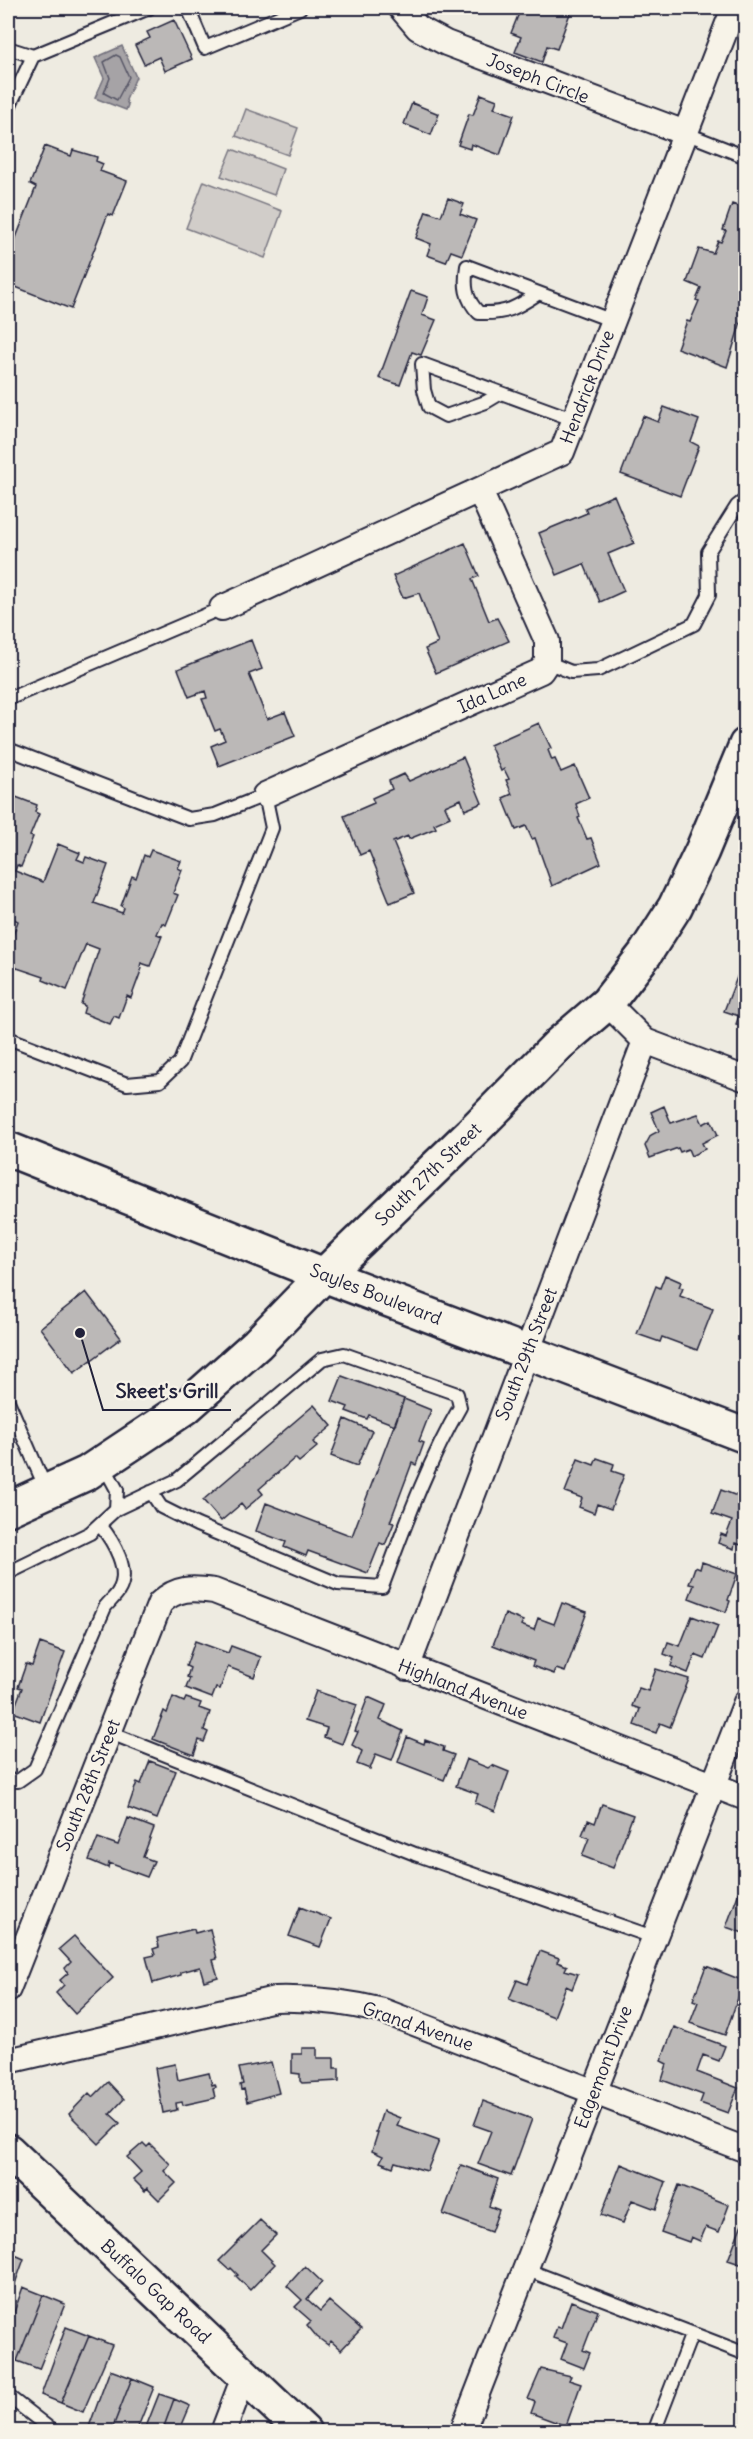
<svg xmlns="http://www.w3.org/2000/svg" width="753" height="2439" viewBox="0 0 753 2439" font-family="Delius,sans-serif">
  <rect width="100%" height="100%" fill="#eeebe1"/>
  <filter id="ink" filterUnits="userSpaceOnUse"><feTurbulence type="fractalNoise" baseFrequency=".0167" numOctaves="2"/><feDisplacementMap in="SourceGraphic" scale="12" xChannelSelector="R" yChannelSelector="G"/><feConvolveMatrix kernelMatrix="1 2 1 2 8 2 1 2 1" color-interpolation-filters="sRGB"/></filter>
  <g filter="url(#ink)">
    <path fill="#d1cdc9" stroke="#7a7882" stroke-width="1.5" d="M246,109l52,19 -10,27 -52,-19z
      M232,149l51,20 -9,26 -53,-19z
      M204,181l78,30 -17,47 -79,-30z"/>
    <path fill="#a6a3a6" stroke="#716f7b" stroke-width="1.5" d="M122,46l14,31 -10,23 2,5 -2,5 -31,-12 9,-20 -9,-20z"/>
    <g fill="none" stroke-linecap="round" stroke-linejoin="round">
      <path stroke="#575666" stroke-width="1.5" d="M116,55l4,2 9,20 -12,23 -13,-7 6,-15 -6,-16z"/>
    </g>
    <path fill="#bbb8b7" stroke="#22223b" stroke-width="1.5" d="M521,8h51l-15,41 -10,-3 -5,16 -27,-10 6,-15 -10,-4z
      M174,20l18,39 -27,12 -6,-14 -15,7 -9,-19 15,-7 -3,-6z
      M481,94l16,6 -3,8 20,7 -14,40 -29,-11 -1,5 -12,-4 11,-31 4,1z
      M412,103l27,11 -8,21 -27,-11z
      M45,146l26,10 2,-6 24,7 -1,4 7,3 -3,7 27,10 -14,35 -5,-2 -37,95 -63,-25v-26l28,-71 -6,-3z
      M448,198l16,6 -4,10 16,6 -14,35 -11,-4 -5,11 -19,-7 4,-11 -15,-6 10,-27 15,5z
      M732,204l14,5v110l-4,-1 -15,49 -50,-19 10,-27 3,1 9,-21 -3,-1 5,-12 -14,-6 12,-33 14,4 5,-12 3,1 5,-11 -3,-1z
      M411,291l17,6 -6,18 14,5 -15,35 -9,-3 -12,33 -21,-7z
      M664,407l35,13 -8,22 8,4 -19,50 -59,-22 22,-58 15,6z
      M614,495l20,48 -26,11 16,37 -24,11 -16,-38 -27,11 -18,-42 48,-20 -2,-5z
      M465,543l14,33 -7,3 17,42 8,-3 12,23 -73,32 -11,-24 13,-6 -19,-50 -16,5 -10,-22z
      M251,640l11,29 -13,5 18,45 18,-7 10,24 -76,30 -8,-20 14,-6 -5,-11 -5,2 -13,-32 5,-1 -2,-7 -16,6 -11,-28z
      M539,723l12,25 -3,2 4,10 3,-1 6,13 14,-6 14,32 -13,6 4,13 -2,1 9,21 4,-1 10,25 -49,23 -17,-48 -3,1 -6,-13 -10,4 -13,-32 9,-4 -6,-14 3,-1 -5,-10 -3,2 -11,-26z
      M463,757l19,46 -17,7 -4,-11 -16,7 5,11 -16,7 2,4 -27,11 -1,-3 -15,6 21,51 -24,10 -21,-52 -9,4 -16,-39 30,-13 -2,-5 20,-9 -3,-8 15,-7 5,7z
      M8,794l29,11 -2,7 4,2 -9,22 3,1 -12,30 -4,-2 -2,6 28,11 15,-38 22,9 -3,6 7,3 2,-5 22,8 -14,38 28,10 2,-5 -3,-2 11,-30 4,2 8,-23 4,2 3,-7 30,11 -3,7 4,2 -9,23 5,2 -12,30 -4,-2 -5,11 5,2 -12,30 -9,-3 -1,4 2,1 -11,30 -4,-2 -8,22 -5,-2 -4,8 -27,-11 2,-7 -4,-2 18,-55 -13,-5 -19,46 -24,-10 1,-3 -36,-12v-16l10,-28 -10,-5z
      M744,959l2,1v67l-10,-3 3,-8 -15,-5z
      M664,1106l7,17 27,-9 5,10 8,-4 7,15 -16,8 3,6 -14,7 -3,-7 -8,3 -2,-4 -28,10 -5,-12 6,-11 8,-4 -8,-19z
      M665,1275l16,7 -2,5 4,1 -3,8 33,13 -16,41 -35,-13 -2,5 -23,-8 19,-48 4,2z
      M86,1292l35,46 -47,35 -34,-45z
      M342,1376l62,23 -9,26 -26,-10 -2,4 -21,-8 2,-4 -16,-6z
      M404,1399l27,11 -12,31 5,2 -8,22 -4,-2 -22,59 4,1 -9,22 -5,-2 -12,30 -60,-22 -2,5 -22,-9 2,-5 -30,-11 10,-28 86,33z
      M314,1405l18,21 -19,16 4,5 -18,15 -4,-4 -36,31 4,5 -18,15 -4,-5 -20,17 -18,-21z
      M345,1419l27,12 -15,35 -26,-10z
      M597,1458l17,6 -2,7 12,4 -13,34 -14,-5 -3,9 -15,-6 3,-9 -17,-6 13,-33 16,6z
      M721,1490l19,7 2,-4 4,1 -2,52 -9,-3 -1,6 -16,-6 3,-9 5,2 6,-15 -20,-7z
      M702,1562l35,12 -9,26 2,1 -4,11 -37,-14 5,-13 -5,-1 6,-17 5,2z
      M562,1603l25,9 -22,60 -9,-3 -2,5 -22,-8 2,-5 -41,-16 12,-31 18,7 -2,4 13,5 4,-12 16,6z
      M692,1616l26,10 -13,33 -10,-4 -7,18 -17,-7 3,-8 -10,-4 4,-12 12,4z
      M195,1641l33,12 3,-7 30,11 -7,20 -26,-10 -8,22 -4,-1 -4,10 -26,-10 4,-10 -3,-1 3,-9 -4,-2z
      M40,1643l25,9 -25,70 -27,-10 9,-24 -4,-1 8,-23 6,2z
      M656,1669l33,10 -19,48 -10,-4 -4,10 -22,-8 6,-16 -8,-3 7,-18 9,3z
      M316,1691l41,14 -15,39 -18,-7 3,-9 -22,-7z
      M173,1697l11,5 2,-4 15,5 -2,5 11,4 -6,18 4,2 -4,10 -5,-2 -5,15 -41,-16 11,-28 3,2z
      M368,1697l18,8 -6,15 23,11 -11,29 -16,-6 -6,15 -13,-5 5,-13 -10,-6 6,-13 -3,-1z
      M407,1737l17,7 1,-4 19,7 -1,4 11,4 -10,25 -46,-18z
      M466,1759l22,9 4,-3 17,7 -14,39 -20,-8 3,-9 -22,-8z
      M150,1761l26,10 -19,48 -29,-11 9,-26 4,2z
      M602,1804l31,11 -20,53 -31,-12 7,-18 -7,-3 6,-15 7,3z
      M128,1818l26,10 -11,29 11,4 -7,16 -38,-14 -1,5 -19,-8 9,-22 20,7z
      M746,1864v70l-20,-7 19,-51 -3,-2z
      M300,1907l31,12 -11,28 -31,-11z
      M194,1929l1,4 15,-4 7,30 -4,1 5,17 -14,4 -4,-14 -19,5v3l-28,8 -7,-26 9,-2 -2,-6 6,-2 -2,-9z
      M74,1936l39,42 -38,36 -19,-21 8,-8 -4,-5 8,-7 -3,-5 6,-6 -12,-13z
      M540,1951l19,7 -2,4 10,4 -2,4 13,4 -6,15 -6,-3 -12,31 -45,-18 8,-19 10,4z
      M706,1966l38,15 -19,54 -35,-12 8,-21 -5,-2z
      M674,2027l51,19 -6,15 -16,-6 -6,17 41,16 -10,25 -28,-10 3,-8 -41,-15 5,-16 -6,-3z
      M302,2048h15v10h17v10h5v13l-37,2 -2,-2v-7l-8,-1v-19h10z
      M271,2062l8,31 -32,9 -3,-13 -3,1 -1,-5 3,-1 -4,-16z
      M175,2064l3,16 31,-7 3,12 3,-1 1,3 -3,1 2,10 -32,7 -1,-3 -6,1 1,7 -14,3 -8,-45z
      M108,2082l16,17 -14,15 10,9 -21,21 -30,-30 20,-21 4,4z
      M483,2101l49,18 -21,57 -33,-12 13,-33 -17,-6z
      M383,2111l17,7 -3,8 42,15 -12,30 -32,-9 -2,5 -13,-5 3,-6 -11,-5 6,-19h-2z
      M143,2143l4,4 3,-3 20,20 -6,7 12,12 -17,17 -12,-12 -2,3 -12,-12 8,-7 -14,-15z
      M621,2164l45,18 -10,27 -24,-9 -9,23 -22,-8z
      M461,2165l37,14 -9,27 10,4 -8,22 -48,-18z
      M679,2185l50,20 -10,27 -13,-5 -6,14 -9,-4 -2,5 -28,-10z
      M746,2213v53l-18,-6z
      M260,2220l16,15 -15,15 14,14 -25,26 -14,-14 2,-1 -7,-7 -2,2 -10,-9z
      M8,2252l16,7 -16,44z
      M305,2266l17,16 -15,17 13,12 9,-10 32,28 -20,21 -10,-9 -3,4 -11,-8 -10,-12 4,-4 -16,-14 7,-7 -15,-14z
      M23,2287l20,8 -26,66 -9,-4v-28z
      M43,2295l22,9 -26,65 -22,-8z
      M571,2301l27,10 -15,39 7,3 -6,15 -23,-9 6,-16 -14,-5 4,-11 4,1z
      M66,2327l23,9 -28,67 -20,-8z
      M89,2336l23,9 -29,67 -22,-9z
      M541,2369l30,7 -2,4 12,4 -15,42 -35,-13 4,-11 -7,-3z
      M110,2370l22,8 -21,54h-24z
      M132,2378l22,9 -18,45h-25z
      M159,2394l15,5 -12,33h-18z
      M174,2399l16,7 -11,26h-17z"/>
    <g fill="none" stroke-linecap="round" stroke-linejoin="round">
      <defs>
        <path id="lane" d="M188,8l17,40 95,-40
          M8,48l25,8
          M8,109l25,-53 116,-48
          M685,133l61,24
          M539,293c-23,15 -32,21 -60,20 -14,-14 -15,-28 -12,-47l146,55
          M501,393l-15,9 -40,14 -17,-9 -5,-17 -2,-26 153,56
          M547,662l24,10 27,-2 96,-46 15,-29 -1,-43 29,-46 9,-7
          M8,699l214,-91
          M8,749l181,70 26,-4 50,-20 7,33 -92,234 -20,19 -33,3 -119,-46
          M8,1401l38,88
          M116,1509l61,-29 145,-121 22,-5 113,40 3,13c-33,57 -55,119 -78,180l-44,-3 -141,-59 -36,-18 -10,-15
          M8,1573l82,-40 26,-24 1,-19 -14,-26
          M108,1732l307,122 238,83
          M8,1780l10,1 17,-12 70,-162c4,-5 10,-10 13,-15 14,-21 -5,-51 -18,-67
          M525,2269l221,85
          M8,2396l46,36
          M654,2432l38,-99"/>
        <path id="street" d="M401,8l17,20 28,15 239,90
          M222,608l340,-156 172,-444
          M265,795l276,-124 6,-9v-21l-67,-150
          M607,1003l38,38 101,38
          M407,1668l238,-627
          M8,1989l152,-386c17,-16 32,-15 54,-12l532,207
          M8,2061l267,-62c38,-1 71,3 108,12l363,139
          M223,2432l22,-58
          M462,2432l284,-730"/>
        <path id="secondary" d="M8,1149l316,126 422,161
          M8,1509l79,-36 98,-65 72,-64 67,-69 146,-141 89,-90 48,-41 38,-49 30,-47 27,-56 44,-106
          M8,2151l296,281"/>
      </defs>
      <use href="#lane" stroke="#22223b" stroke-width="16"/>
      <use href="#street" stroke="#22223b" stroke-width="28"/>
      <use href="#secondary" stroke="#22223b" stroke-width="38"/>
      <use href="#lane" stroke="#f7f3e8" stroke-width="12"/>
      <use href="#street" stroke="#f7f3e8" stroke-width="24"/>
      <use href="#secondary" stroke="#f7f3e8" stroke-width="33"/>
    </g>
  </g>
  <g text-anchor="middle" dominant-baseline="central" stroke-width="4.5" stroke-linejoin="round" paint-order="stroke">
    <g font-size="18" fill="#22223b" stroke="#f7f3e8">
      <text transform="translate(538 78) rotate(21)">Joseph Circle</text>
      <text transform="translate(587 387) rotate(-69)">Hendrick Drive</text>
      <text transform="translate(492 693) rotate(-24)">Ida Lane</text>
      <text transform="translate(428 1174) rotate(-44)">South 27th Street</text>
      <text transform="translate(376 1294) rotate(21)">Sayles Boulevard</text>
      <text transform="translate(526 1354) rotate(-69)">South 29th Street</text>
      <text transform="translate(463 1689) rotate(21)">Highland Avenue</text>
      <text transform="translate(88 1785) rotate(-68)">South 28th Street</text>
      <text transform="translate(418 2026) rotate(19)">Grand Avenue</text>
      <text transform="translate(603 2067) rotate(-69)">Edgemont Drive</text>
      <text transform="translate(156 2291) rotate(43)">Buffalo Gap Road</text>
    </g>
  </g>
  <path fill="none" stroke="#22223b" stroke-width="2" d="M80 1333L103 1410H231"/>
  <circle fill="#22223b" stroke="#f7f3e8" stroke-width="2" cx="80" cy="1333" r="6"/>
  <g font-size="20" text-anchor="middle" font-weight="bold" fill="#22223b" stroke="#f7f3e8" stroke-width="4.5" stroke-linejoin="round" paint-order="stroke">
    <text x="167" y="1398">Skeet's Grill</text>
  </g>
  <rect width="753" height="2439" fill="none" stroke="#f7f3e8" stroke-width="30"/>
  <rect x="15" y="15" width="723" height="2409" fill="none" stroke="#22223b" stroke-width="2" filter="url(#ink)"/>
</svg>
